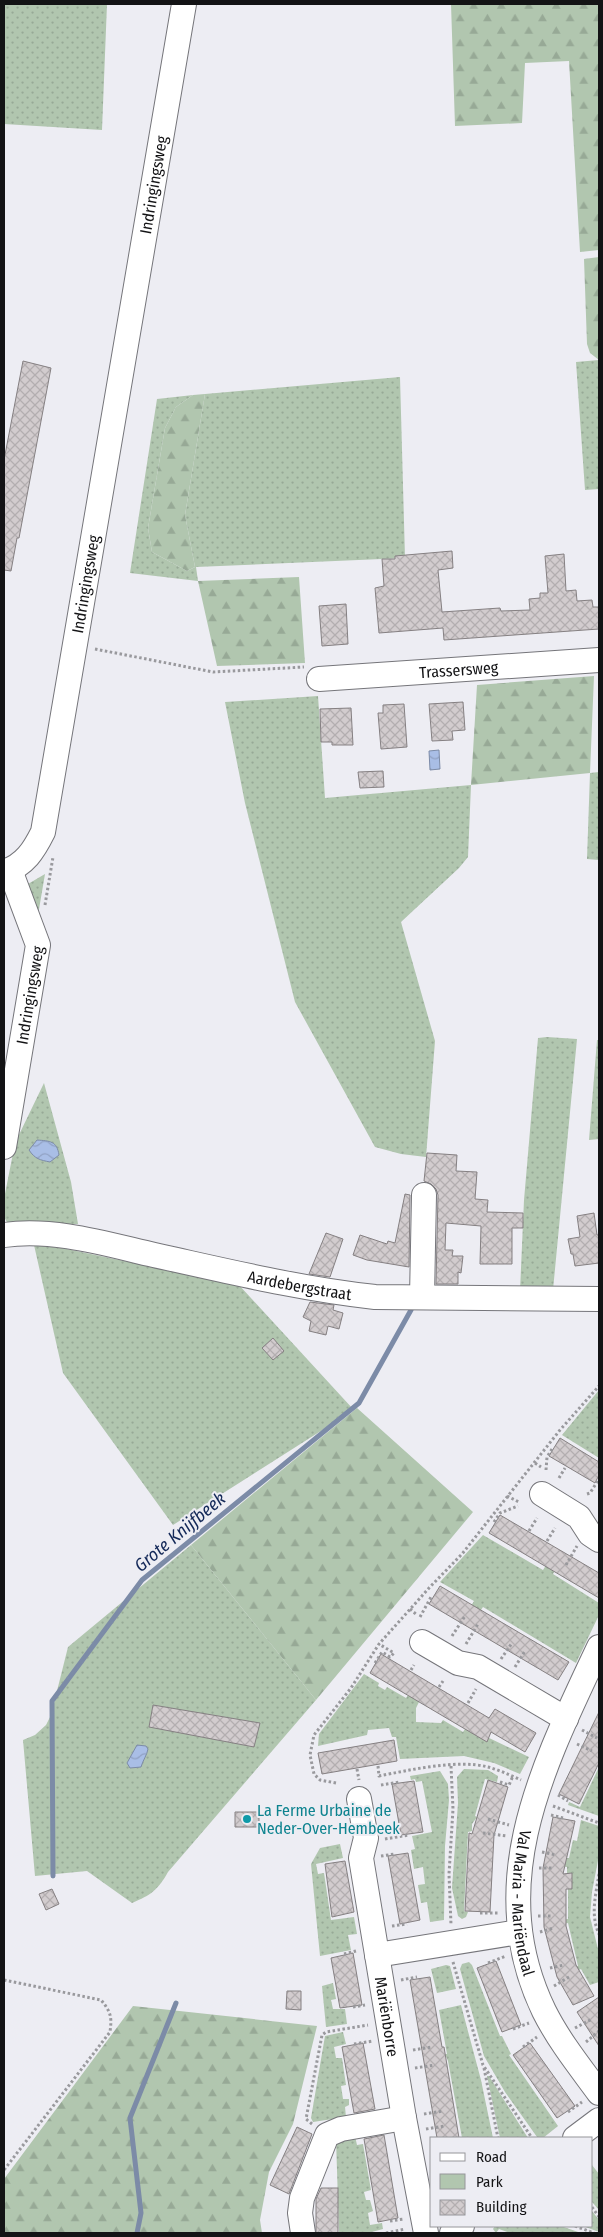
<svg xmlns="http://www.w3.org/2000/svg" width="603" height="2237" viewBox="0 0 603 2237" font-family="'Fira Sans Condensed',sans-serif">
  <defs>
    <pattern id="green-dots" width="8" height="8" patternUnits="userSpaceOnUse" patternTransform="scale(1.25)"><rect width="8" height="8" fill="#b1c6af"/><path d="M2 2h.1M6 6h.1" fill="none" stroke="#97a996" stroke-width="1.8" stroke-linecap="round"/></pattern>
    <pattern id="forest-firs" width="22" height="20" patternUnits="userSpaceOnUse" patternTransform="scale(1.25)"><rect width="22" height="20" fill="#b1c6af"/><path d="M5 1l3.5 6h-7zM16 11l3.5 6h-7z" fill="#97a996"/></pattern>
    <pattern id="water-waves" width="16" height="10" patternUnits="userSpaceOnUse" patternTransform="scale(1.25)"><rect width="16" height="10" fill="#a9bee6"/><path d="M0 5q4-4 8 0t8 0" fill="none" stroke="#91a2c4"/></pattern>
    <pattern id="building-cross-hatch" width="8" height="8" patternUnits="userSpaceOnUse" patternTransform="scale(1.25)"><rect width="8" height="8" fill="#d2ccce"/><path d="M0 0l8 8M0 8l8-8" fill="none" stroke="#b3aeb0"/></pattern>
  </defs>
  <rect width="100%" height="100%" fill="#ededf3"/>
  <path fill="url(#green-dots)" d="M4,4h103l-5,126 -98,-6z
    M599,360v129l-14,1 -9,-128z
    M400,377l5,181 -209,9 2,14 -68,-8 27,-174 36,-4 -17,12 -11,21 -17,100 4,24 35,19 8,-4 -10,-52 20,-121z
    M318,696l7,102 146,-13 -3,72 -9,11 -58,54 34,119 -9,116 -25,-3 -26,-7 -80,-145 -50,-199 -20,-101z
    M599,772v88l-12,-1 3,-86z
    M45,874l-8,47 -9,-24v-13z
    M547,1037l30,2 -24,251 -33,1 4,-91 14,-162z
    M597,1040h2v99l-10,1z
    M44,1083l27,99 7,42h-70l-4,-7v-18l11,-56z
    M34,1245l28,3 177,37 114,124 2,-3 2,2 -184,117 -110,-152z
    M599,1390v68l-37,-23z
    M483,1535l60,35 7,-11 9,5 -6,10 46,29v12l-23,48 -93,-56 -4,6 -9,-5 4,-7 -34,-19z
    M191,1545l125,155 -148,172c-10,18 -17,23 -36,31l-45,-32 -52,5 -12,-136 12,-5 11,-10 5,-10 17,-68z
    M364,1674l15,9 -1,3 7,4 2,-3 19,11 8,-11 10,5 -8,16v14l25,1 2,-3 20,12 8,-12 16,17 42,20 -9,17 -26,-11 -30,-7 -64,3 -4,-22h-4l-3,-9 -21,2 -1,5 -49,11 1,-12z
    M599,1767v49l-31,-11 1,-3 11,5z
    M464,1769l24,1 10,6 -1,6 -12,-3 -10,37 2,1 -5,7v7l-4,1 -4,79 4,1 -2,5 -4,2 -4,-3 -6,-28 6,-85 -1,-26z
    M440,1771l8,13 1,16 -4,46 -1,74 -14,2 -3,-20 -6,1 -3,-18 7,-1 -2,-17 -9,2 -3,-19 4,-1 -3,-13 20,-4 -10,-51 -6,1 -1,-3 -4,1 -1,-4z
    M581,1820l18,6v29l-7,37 -2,25 9,36v29l-9,3 -9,-16 -10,5 -1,-6 8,-2 -10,-43 -9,2 -1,-5 10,-1v-30h4l-1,-16 -4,1v-7l-10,-1 2,-8h10l4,-18 4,1z
    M340,1844l3,14 -27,6 2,10 6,-1 7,47 23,-3 3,17 -9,1 3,15 -31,6 -9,-92 9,-16z
    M469,1962l3,3 28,71h2l9,18 -2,1 49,71 -15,12 -6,-1 -32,-45 -21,-36 -24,-87 2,-5z
    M446,1965l4,1 6,23 -19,4 -6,-24z
    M333,1983l3,16 -5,1 2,9h12l2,15 -21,3 -4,-41z
    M461,2005l20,75 12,58h-31l-14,-77 -3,-7h2l-8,-44z
    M343,2032l3,12 -12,3 2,11h6l4,27 -5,1 2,13h6v6l-4,2 1,10 -33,5 -2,-4 14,-82z
    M487,2076h2l39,62h-28z
    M355,2136l2,9 6,-1 8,46 -7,2 2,8h4l3,11 -5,2 2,12 12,-2 1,6 -15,4h-29l-3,-94z
    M592,2165l7,9v36l-7,-8z
    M592,2211l7,9v12l-16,-6h9z
    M495,2226h66l20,7h-71l-11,-4 -3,4 -3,-4z"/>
  <path fill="url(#forest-firs)" d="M451,4h148v246l-19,2 -11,-191 -44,2 -3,60 -67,3z
    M599,257v103l-9,-7 -3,-9 -3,-85z
    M205,394l-20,121 10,52 -8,4 -35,-19 -4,-24 17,-100 11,-21 17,-12z
    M299,577l6,86 -88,3 -19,-85z
    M594,676l-4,97 -119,12 6,-100z
    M357,1408l116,104 -157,188 -125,-155z
    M133,2006l184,20 -24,98 -24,48 -9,48 2,13h-258v-54z"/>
  <path fill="url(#water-waves)" stroke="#7c8ba7" d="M439,750l1,19 -10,1 -1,-19z
    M37,1140c13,1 20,1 22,15l-9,7c-10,-2 -15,-3 -21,-12z
    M137,1745l9,1 2,3c-1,6 -5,11 -7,18l-11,1 -3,-5z"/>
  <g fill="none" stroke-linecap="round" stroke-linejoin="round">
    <path stroke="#7c8ba7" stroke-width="5" d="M53,1876l-1,-175 90,-121 217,-177 52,-93
      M137,2233l4,-20 -11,-95 46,-115"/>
  </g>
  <path fill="url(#building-cross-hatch)" stroke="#858082" d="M23,361l28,7 -32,170h-2l-6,33 -7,-1v-110z
    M452,551l1,17 -15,2 4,42 58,-4 1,3 29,-1 -1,-11 11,-1v-5h8l-3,-37 19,-2 2,37 10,-1 1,11 15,-1 1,7h6v22l-155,11 -1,-12 -64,5 -4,-45 9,-2 -2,-27h13v-3z
    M346,604l2,40 -26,2 -3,-40z
    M463,702l2,28 -13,1 1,9 -21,1 -3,-37z
    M404,704l3,43 -26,2 -3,-36h5v-8z
    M351,708l2,37h-21v-3h-11l-1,-33z
    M383,771l1,16 -24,1 -2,-16z
    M427,1153l30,2 -1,16 21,1 -2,27 13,1 -1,12 36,1v15h-11v36h-32l1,-38 -35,-3 -1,27h8l-1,6h11l-2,17 -3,-1v12h-22l2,-89 -2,-6 -5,-5 -7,-3z
    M405,1194l5,1 -1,72 -42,-7 -14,-5 7,-20 27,9 1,-3 7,2z
    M594,1213l3,22h2v28l-24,3 -2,-12h-2l-3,-15 12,-2 -3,-21z
    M326,1233l17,6 -13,38 -21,-3z
    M310,1302l24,3 -1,5 10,3 -4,16 -11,-3 -2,9 -17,-4 2,-10 -8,-4z
    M273,1338l11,13 -11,9 -11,-12z
    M560,1438l39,24v13l-4,8 -46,-27z
    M500,1515l99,58v25l-110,-65z
    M440,1586l129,76 -11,18 -129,-76z
    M381,1654l108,64 6,-9 41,24 -11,19 -34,-20 -4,10 -117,-69z
    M153,1705l107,18 -6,24 -105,-20z
    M599,1712v51l-20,41 -20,-10z
    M394,1740l3,21 -75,13 -4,-21z
    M488,1780l20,7 -14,48 -4,77 -25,-1 4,-78 3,1z
    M414,1781l9,51 -22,3 -9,-51z
    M235,1812h24v15h-24z
    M553,1817l22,4 -12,53 9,-1v16h-6v37l10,39 18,31 -21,9 -16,-28 -13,-50 -1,-59z
    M408,1853l12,67 -20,4 -12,-68z
    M345,1861l9,51 -22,5 -7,-53z
    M52,1889l7,15 -13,6 -7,-16z
    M353,1953l9,52 -22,3 -9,-50z
    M496,1961l25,64 -19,7 -25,-64z
    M430,1977l12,70h2l15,91h-22l-27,-158z
    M287,1991h14v19l-15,-1z
    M599,1997v49l-22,-34z
    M363,2043l12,66 -21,4 -12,-66z
    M530,2043l45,63 -18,12 -44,-63z
    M297,2127l15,7 -23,60 -19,-9z
    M384,2135l14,83 -20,4 -14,-83z
    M321,2188h17v45h-22v-34z"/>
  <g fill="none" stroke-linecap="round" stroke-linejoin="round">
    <defs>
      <g id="minor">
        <path id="s1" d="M319,679l280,-19"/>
        <path id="s2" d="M4,872c21,-7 30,-22 39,-40l141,-828"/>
        <path id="s3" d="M4,1147l34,-202 -28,-75"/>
        <path id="s4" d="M4,1235c50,-7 102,9 150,20 73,16 146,34 221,42l224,2"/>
        <path d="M422,1297l2,-102"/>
        <path d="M542,1494l37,23 11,17 9,6"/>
        <path d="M422,1642l36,21 20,4 88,52"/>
        <path id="s5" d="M599,1647c-55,117 -117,236 -55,364 15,30 36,56 55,82"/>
        <path id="s6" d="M359,1799l7,39 -5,20 43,260 22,115"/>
        <path d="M377,1955l142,-23"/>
        <path d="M575,2138l24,-18"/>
        <path d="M303,2233l-3,-20 2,-15 25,-63 14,-6 63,-11"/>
        <path d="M452,2233l10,-7"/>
      </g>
    </defs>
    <use href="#minor" stroke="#75757a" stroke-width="26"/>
    <path stroke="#99999d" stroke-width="3" stroke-dasharray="2.5 2.5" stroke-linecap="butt" d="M95,649l118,23 91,-5
      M45,905l8,-48
      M535,1463l6,4
      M546,1470l1,-13 5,-8
      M559,1478l6,-10
      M587,1494l3,-1 9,-14
      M507,1496l12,6
      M494,1522l6,-9 18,-7
      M529,1531l8,-13
      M547,1541l8,-13
      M566,1565l11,-19
      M410,1609l7,6
      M420,1617l11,-20
      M452,1636l13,-20
      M466,1644l12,-20
      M501,1659l11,-16
      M375,1663l7,-11 8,5 4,-4 -15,-9
      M515,1667l10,-16
      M411,1670l3,-5
      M439,1687l4,-6
      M468,1703l8,-14
      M582,1730l15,8
      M577,1744l15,7
      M378,1766l1,10c31,-6 78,-17 109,-9 11,3 22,8 33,13
      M451,1766l2,43 -4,65 2,51
      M357,1769l2,11
      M500,1782l9,3 4,-9
      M336,1783l-16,-3 -6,-6 -4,-19 4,-20 37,-47 28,-44 50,-56 33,-34 98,-124 39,-44
      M381,1785l19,-3
      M558,1795l10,6
      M553,1806l46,17
      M551,1815l12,3
      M488,1819l21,6
      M483,1833l24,3
      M385,1839l24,-4
      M542,1852l14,3
      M381,1856l14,-2
      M539,1868h14
      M599,1874c-3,20 -9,41 0,60
      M480,1913h19
      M538,1916h15
      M392,1926l15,-2
      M540,1932l14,-4
      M344,1954l12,-3
      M453,1962l30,103 49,73
      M488,1963l18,-7
      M550,1968l14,-3
      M4,1980l97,20c10,12 11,17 9,32l-106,138
      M401,1980l16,-3
      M554,1986l15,-9
      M353,2007l12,-2
      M575,2028l17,-9
      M513,2029l16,-6
      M586,2042l13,-11
      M354,2044l19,-3
      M523,2047l14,-10
      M413,2050l19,-3
      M415,2068l20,-3
      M484,2068l14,70
      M568,2112l14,-10
      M424,2114l19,-3
      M312,2124l-6,-5 16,-84 4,-3 42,-7
      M426,2129l19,-3
      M592,2207l7,10
      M390,2221l14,-2
      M575,2226l19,7
      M386,2233l19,-4"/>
    <use href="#minor" stroke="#fff" stroke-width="24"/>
  </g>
  <circle fill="#0f9aa8" stroke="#ededf3" stroke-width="2" cx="247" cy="1819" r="5"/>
  <g text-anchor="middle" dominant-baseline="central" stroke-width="4" stroke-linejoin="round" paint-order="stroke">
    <g font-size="16" fill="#131315" stroke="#ededf3">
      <text stroke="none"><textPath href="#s2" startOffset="714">Indringingsweg</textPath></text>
      <text stroke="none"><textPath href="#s2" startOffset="309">Indringingsweg</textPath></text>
      <text stroke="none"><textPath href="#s1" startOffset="140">Trassersweg</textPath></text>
      <text stroke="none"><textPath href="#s3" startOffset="154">Indringingsweg</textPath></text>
      <text stroke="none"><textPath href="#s4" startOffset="301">Aardebergstraat</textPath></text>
      <text stroke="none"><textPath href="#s5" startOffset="271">Val Maria - Mariëndaal</textPath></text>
      <text stroke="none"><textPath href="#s6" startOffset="221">Mariënborre</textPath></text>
    </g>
    <g font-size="16" fill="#0d838f" stroke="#ededf3" text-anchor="start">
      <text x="257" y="1810">La Ferme Urbaine de<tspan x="257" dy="18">Neder-Over-Hembeek</tspan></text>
    </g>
    <g font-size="18" font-style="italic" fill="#132858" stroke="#ededf3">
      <text transform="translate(180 1532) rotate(-40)">Grote Knijfbeek</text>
    </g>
  </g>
  <rect width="603" height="2237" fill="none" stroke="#131315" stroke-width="10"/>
  <rect x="430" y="2137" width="162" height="90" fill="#ededf3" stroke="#96969a"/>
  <rect x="440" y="2153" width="25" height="8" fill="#ffffff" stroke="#96969a"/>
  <text x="476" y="2162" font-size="15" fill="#131315">Road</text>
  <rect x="440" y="2174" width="25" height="15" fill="#b1c6af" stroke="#96969a"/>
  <text x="476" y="2187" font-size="15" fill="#131315">Park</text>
  <rect x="440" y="2200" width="25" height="15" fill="url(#building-cross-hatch)" stroke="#96969a"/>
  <text x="476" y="2212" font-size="15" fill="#131315">Building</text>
</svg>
